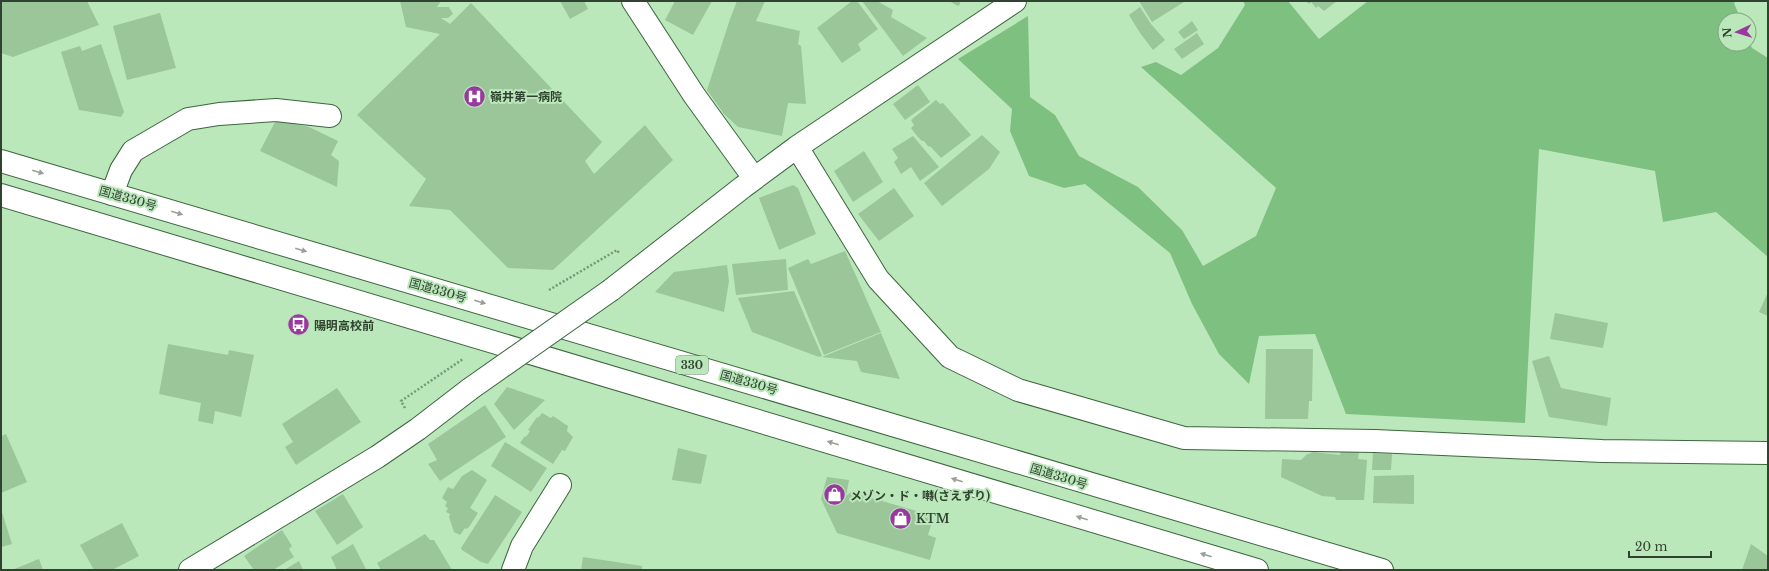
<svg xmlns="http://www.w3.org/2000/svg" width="1769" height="571" viewBox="0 0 1769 571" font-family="'Libre Baskerville','Noto Sans JP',serif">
  <rect width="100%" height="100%" fill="#bbe8bb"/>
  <path fill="#7ec080" d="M1243,1h45l31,38 49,-38h368l-2,2 7,17h-16v24h24v-3l3,7 16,10v199l-52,-45 -53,10 -8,-51 -116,-22 -14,274 -179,-9 -31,-80 -56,2 -10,48 -30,-30 -27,-50 -22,-51 -85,-69 -21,4 -35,-12 -19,-45 2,-22 -54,-50 70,-43 2,81 25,18 24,41 59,31 44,43 21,36 53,-30 20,-48 -135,-121 15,-5 25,13 37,-27 27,-43z"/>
  <path fill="#9ac69a" d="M1,1h86l12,24 -86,32 -12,-4z
    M400,1h41l-4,6h12l4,7 -5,4h-7l9,6 21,-21 131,139 -17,19 9,13 51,-49 28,35 -120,110 -45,-2 -58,-58 -41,-4 17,-27 -69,-64 83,-81 -34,-7z
    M560,1h24l4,8 -18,10z
    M675,1h37l-19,34 -28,-15z
    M737,1h28l-9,20 44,10 -2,13 3,2 5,58 -18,-1 -6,33 -44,-9 -14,-13 -17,-24 23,-71z
    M852,1h5l21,28 -20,15 3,6 -19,13 -25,-35z
    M862,1h15l16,9 -2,7 36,21 -24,18z
    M949,1h11v3l-2,2z
    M1139,1h45v1l-32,20z
    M1306,1h31l-13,10 -6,-5 -2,2 -5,-6 -2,2z
    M1140,7l11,17 14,16 -12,10 -13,-17 -11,-18z
    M160,13l16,55 -49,12 -14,-54z
    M1192,21l6,9 -14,9 -6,-7z
    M1197,33l7,11 -22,15 -8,-10z
    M101,44l23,68 -3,5 -42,-7 -18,-58 19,-6 2,5z
    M918,85l12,17 -25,18 -12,-16z
    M936,100l4,4 3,-1 28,32 -30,23 -10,-11 -3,-1 -4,-5h-2l-5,-5 -6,-8 3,-3 -3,-5z
    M276,120l33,7 29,14 -7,14 8,6 -2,26 -77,-36z
    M982,135l18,17 -11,17 -47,37 -18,-23z
    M913,136l26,31 -19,14 -9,-14 -10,7 -7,-12 4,-4 -6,-9z
    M864,151l19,31 -30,20 -19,-31z
    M793,185l5,3 18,46 -37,16 -20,-52z
    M894,188l20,28 -35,25 -21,-27z
    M845,251l36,81 -57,23 -36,-87 20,-9 3,5z
    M786,259l2,31 -52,5 -4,-31z
    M727,265l2,16 -5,31 -69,-20 19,-20z
    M794,291l28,65 -3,1 -67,-25 -14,-34z
    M1768,292v24l-9,-4z
    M1555,313l53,10 -5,25 -53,-9z
    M881,333l19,46 -39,-7 -4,-11 -35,-4z
    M168,344l60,11 1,-5 25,5 -13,62 -26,-6 -2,13 -15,-3 3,-18 -42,-9z
    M1266,349h47l-1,52h-3l-1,18h-43z
    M1549,356l12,32 50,10 -4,28 -58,-9 -17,-56z
    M507,387l38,13 -31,30 -20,-26z
    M337,388l24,34 -65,43 -11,-18 8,-5 -11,-18z
    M485,405l21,32 -66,44 -12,-17 9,-4 -9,-16z
    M542,413l9,5 2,-2 15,10 -1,5 6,6 -8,14 -3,-1 -9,14 -33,-21 5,-7 1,1 4,-6 -2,-1 9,-13 1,1z
    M6,434l21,48 -26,11v-57z
    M505,442l42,26 -16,24 -40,-26z
    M678,448l29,7 -6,29 -29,-4z
    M1341,450l18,1 -1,8 9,1 -3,40h-28l-1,-3 -13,-1 -41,-19 1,-18 19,1 5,-5 7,-3 27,3z
    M1373,453l19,1 -1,16h-19z
    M472,470l15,10 -17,28 8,5 -9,14 -3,2 -1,-1 -5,7 -6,-3 -5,-15 1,-3 -4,-2 2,-4 -3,-2 2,-4 -5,-4 6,-11 5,2 9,-13z
    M1414,475v29l-41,-1 1,-27z
    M827,477l22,3 -3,16 5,-4 76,22 1,2 5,3 -5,16 8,3 -6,22 -93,-27 -16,-34z
    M343,494l20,33 -26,18 -22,-34z
    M495,495l27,17 -34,52 -7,-2 -19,-12 -1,-2z
    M1,509l11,35 -11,3z
    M122,523l17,33 -27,14h-18l-14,-25z
    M282,530l10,16 -3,3 5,8 -21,13h-19l-10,-14z
    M425,534l5,6h4l18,30h-71l-4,-7z
    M353,544l13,25 -29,1 -6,-13z
    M1751,544l17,12v14h-26z
    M583,557l59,9v4h-61z
    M39,559l4,11h-31z
    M299,561l4,9h-19z"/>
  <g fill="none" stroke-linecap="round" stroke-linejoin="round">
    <defs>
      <path id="street" d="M633,1l61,94 60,83
        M797,147l81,132 72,78 68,33 166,48 191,3 227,10 166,2
        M112,194l9,-24 12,-19 55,-32 31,-5 57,-4 54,6
        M611,290l132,-103 54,-40 218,-146
        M190,570l187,-113 41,-28 52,-40
        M513,570l9,-24 38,-61"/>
      <path id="highway" d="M1,161l1381,409
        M1,195l1256,375"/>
    </defs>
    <use href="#street" stroke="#3c653e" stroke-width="24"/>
    <use href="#highway" stroke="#3c653e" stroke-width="24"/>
    <path stroke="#769676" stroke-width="2.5" stroke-dasharray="2 2" stroke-linecap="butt" d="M549,290l68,-40 2,3
      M405,408l-4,-7 62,-42"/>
    <use href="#street" stroke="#fff" stroke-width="22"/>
    <use href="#highway" stroke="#fff" stroke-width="22"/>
    <defs>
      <path id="street-bridge" d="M470,389l141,-99"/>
    </defs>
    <use href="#street-bridge" stroke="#3c653e" stroke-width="24" stroke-linecap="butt"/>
    <use href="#street-bridge" stroke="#fff" stroke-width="22"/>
  </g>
  <defs><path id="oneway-solid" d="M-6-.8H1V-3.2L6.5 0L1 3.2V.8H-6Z"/></defs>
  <g fill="#98a198">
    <use href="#oneway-solid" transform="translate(38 172) rotate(16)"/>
    <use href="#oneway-solid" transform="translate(177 213) rotate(16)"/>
    <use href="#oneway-solid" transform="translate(301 250) rotate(16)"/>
    <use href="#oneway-solid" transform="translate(480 302) rotate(16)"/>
    <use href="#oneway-solid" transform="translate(833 443) rotate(-163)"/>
    <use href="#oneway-solid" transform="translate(957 480) rotate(-163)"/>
    <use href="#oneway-solid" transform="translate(1082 518) rotate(-163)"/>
    <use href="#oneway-solid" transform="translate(1206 555) rotate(-163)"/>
  </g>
  <defs>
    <symbol id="hospital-disc" viewBox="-11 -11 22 22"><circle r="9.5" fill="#9939a0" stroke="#bbe8bb"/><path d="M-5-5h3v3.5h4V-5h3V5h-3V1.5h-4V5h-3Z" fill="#fff"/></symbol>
    <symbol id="bus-disc" viewBox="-11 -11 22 22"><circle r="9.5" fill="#9939a0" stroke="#bbe8bb"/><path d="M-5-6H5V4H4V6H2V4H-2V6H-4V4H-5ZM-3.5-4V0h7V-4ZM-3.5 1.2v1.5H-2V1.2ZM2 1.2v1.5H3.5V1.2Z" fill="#fff"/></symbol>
    <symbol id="shop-disc" viewBox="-11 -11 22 22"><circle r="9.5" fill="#9939a0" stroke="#bbe8bb"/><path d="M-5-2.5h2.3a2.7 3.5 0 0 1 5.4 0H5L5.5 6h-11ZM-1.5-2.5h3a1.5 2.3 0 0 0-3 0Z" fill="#fff"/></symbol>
  </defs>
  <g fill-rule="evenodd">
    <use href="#hospital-disc" x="462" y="84" width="25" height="25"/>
    <use href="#bus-disc" x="286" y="312" width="25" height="25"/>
    <use href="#shop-disc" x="822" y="482" width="25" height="25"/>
    <use href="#shop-disc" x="888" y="506" width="25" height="25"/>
  </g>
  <g text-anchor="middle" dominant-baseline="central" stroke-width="4" stroke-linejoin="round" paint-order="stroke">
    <rect fill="#bbe8bb" stroke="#5a745a" stroke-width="1" x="676" y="356" width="32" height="18" rx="3"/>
    <g font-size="11" font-weight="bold" fill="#304330">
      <text x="692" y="365">330</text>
    </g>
    <g font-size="12" font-weight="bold" fill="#304330" stroke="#bbe8bb" text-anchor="start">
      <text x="490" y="96">嶺井第一病院</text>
      <text x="314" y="325">陽明高校前</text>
      <text x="850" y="495">メゾン・ド・囀(さえずり)</text>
      <text x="916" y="518">KTM</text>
    </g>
    <g font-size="12" fill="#304330" stroke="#bbe8bb">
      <text transform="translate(128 198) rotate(16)">国道330号</text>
      <text transform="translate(438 290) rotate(16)">国道330号</text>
      <text transform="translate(749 382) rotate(16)">国道330号</text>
      <text transform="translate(1059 476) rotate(17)">国道330号</text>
    </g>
  </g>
  <rect width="1769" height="571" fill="none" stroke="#304330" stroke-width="4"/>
  <g transform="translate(1737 32) rotate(266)"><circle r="19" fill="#bbe8bb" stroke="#83a683"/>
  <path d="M0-3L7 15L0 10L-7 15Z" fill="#9939a0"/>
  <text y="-6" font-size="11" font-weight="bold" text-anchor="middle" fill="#304330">N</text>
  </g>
  <path d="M1629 551v6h82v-6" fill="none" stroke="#304330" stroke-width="2"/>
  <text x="1635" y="551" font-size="12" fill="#304330" stroke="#bbe8bb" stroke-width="3" paint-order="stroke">20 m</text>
</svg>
